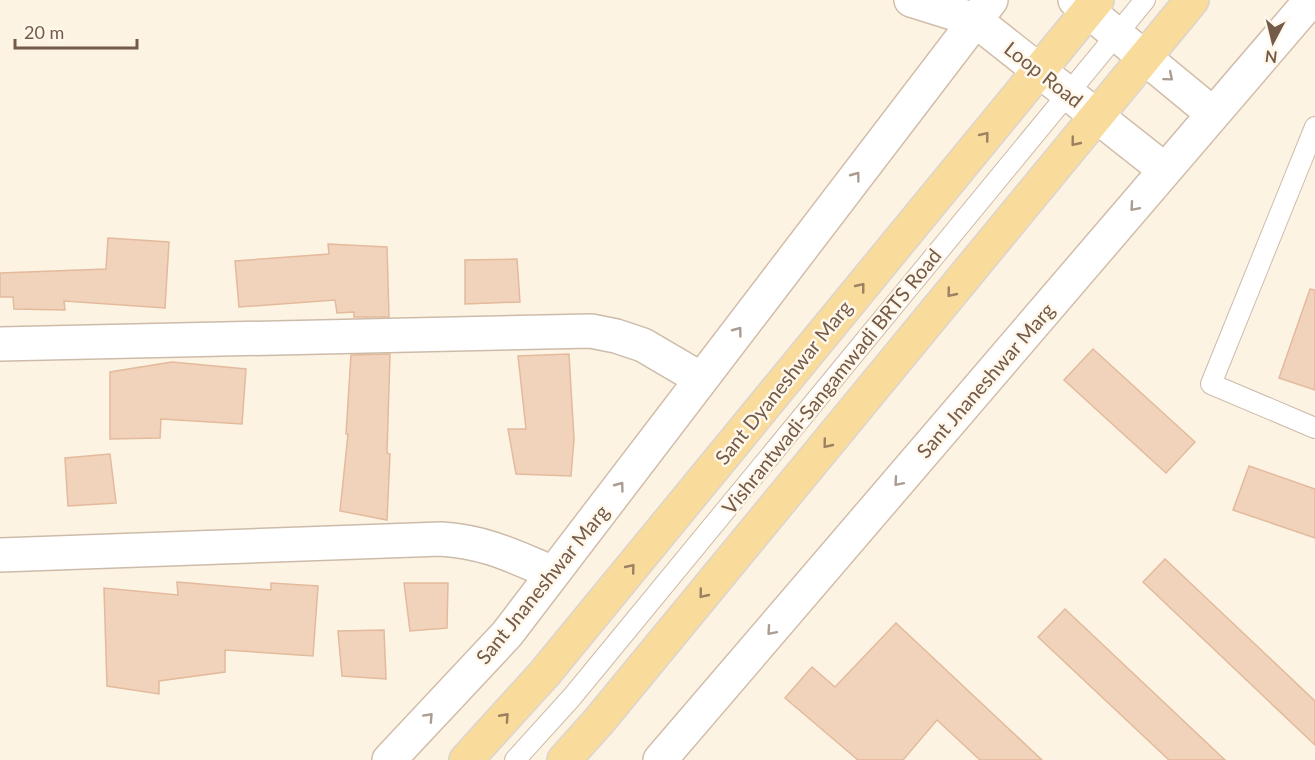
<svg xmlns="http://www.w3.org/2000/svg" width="1315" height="760" viewBox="0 0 1315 760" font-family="Lato,sans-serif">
  <rect width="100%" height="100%" fill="#fcf3e3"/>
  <path fill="#f1d3bb" stroke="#e3ba9c" stroke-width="1.5" d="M108,238l61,4 -4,66 -101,-7 1,9 -51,-1 -1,-12h-13v-24l106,-4z
    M328,244l59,3 2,70h-35v-5l-17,1 -2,-13 -96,7 -4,-46 94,-7z
    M517,259l3,43 -55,2v-44z
    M1310,289l5,1v100l-36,-12z
    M1093,349l102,93 -29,31 -102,-93z
    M390,354l-3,99 3,1 -3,66 -47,-9 8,-77h-2l5,-79z
    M569,354l5,85 -3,37 -55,-2 -8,-45h18l-8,-73z
    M172,362l74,7 -4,55 -81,-5 -1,19 -50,1v-67z
    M110,454l6,49 -48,3 -3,-48z
    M1249,466l66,23v49l-82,-28z
    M1165,559l150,142v44l-172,-163z
    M177,582l94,8v-7l47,3 -5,70 -88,-6v22l-66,9v13l-52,-8 -3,-98 74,7z
    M404,583h44l-1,45 -37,3z
    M1065,609l160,151h-56l-131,-123z
    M896,623l146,137h-62l-43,-40 -34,40h-45l-73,-62 27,-31 23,20z
    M384,630l2,49 -44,-3 -4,-45z"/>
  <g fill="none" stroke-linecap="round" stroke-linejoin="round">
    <defs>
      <path id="lane" d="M1315,127l-104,257 104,44
        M515,760l57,-63 573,-697"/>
      <path id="street" d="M0,344l591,-13 25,5 27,9 58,34
        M0,555l441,-16c45,3 72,17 112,34"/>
      <path id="secondary" d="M911,0l64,20 190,150
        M1075,0l138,114
        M389,760l118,-126 484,-634
        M660,760l651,-760"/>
      <path id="primary" d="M466,760l79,-87 552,-673
        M564,760l35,-39 593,-721"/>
    </defs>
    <use href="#lane" stroke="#cdbbaa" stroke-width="22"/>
    <use href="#street" stroke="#cdbbaa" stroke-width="36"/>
    <use href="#secondary" stroke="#d2bdaa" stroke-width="36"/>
    <use href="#primary" stroke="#dbd4d0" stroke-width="36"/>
    <use href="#lane" stroke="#fff" stroke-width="20"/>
    <use href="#street" stroke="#fff" stroke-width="33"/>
    <use href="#secondary" stroke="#fff" stroke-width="33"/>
    <use href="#primary" stroke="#f9db9c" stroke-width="33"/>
  </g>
  <defs><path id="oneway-chevron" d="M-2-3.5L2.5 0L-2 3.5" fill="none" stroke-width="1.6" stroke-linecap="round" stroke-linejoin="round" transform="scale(1.5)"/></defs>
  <g stroke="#ab9c92">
    <use href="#oneway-chevron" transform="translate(1169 77) rotate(40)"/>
    <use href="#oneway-chevron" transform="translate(856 176) rotate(-53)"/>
    <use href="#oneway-chevron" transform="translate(1134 207) rotate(131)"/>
    <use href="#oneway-chevron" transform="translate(738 331) rotate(-53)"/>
    <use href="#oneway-chevron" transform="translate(898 482) rotate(131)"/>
    <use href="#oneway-chevron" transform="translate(620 486) rotate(-53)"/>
    <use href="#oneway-chevron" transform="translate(771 631) rotate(131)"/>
    <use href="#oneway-chevron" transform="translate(429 717) rotate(-47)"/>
  </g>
  <g stroke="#9b8162">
    <use href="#oneway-chevron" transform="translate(985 136) rotate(-51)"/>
    <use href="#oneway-chevron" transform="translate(1075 142) rotate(129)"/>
    <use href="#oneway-chevron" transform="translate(861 287) rotate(-51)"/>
    <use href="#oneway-chevron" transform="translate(951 293) rotate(129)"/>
    <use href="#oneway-chevron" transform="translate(827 444) rotate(129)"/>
    <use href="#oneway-chevron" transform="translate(631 568) rotate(-51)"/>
    <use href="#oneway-chevron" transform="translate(703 594) rotate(129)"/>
    <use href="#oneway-chevron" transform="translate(505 717) rotate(-48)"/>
  </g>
  <g text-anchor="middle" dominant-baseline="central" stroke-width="5" stroke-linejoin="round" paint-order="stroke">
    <g font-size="20" fill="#735a49" stroke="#fff7e9">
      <text transform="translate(1044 74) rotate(38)">Loop Road</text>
      <text transform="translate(985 380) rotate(-49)">Sant Jnaneshwar Marg</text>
      <text transform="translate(831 381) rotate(-51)">Vishrantwadi-Sangamwadi BRTS Road</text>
      <text transform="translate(783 382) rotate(-51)">Sant Dyaneshwar Marg</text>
      <text transform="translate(542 584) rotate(-51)">Sant Jnaneshwar Marg</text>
    </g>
  </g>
  <g transform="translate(1273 42) rotate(187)" stroke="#fff7e9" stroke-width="4.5" paint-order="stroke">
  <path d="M0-4.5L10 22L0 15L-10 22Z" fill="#735a49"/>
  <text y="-9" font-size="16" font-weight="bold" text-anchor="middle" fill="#735a49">N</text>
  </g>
  <path d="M15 39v9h122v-9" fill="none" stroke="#735a49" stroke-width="3"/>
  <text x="24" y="39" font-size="18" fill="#735a49" stroke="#fff7e9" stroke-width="4.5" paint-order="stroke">20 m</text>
</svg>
